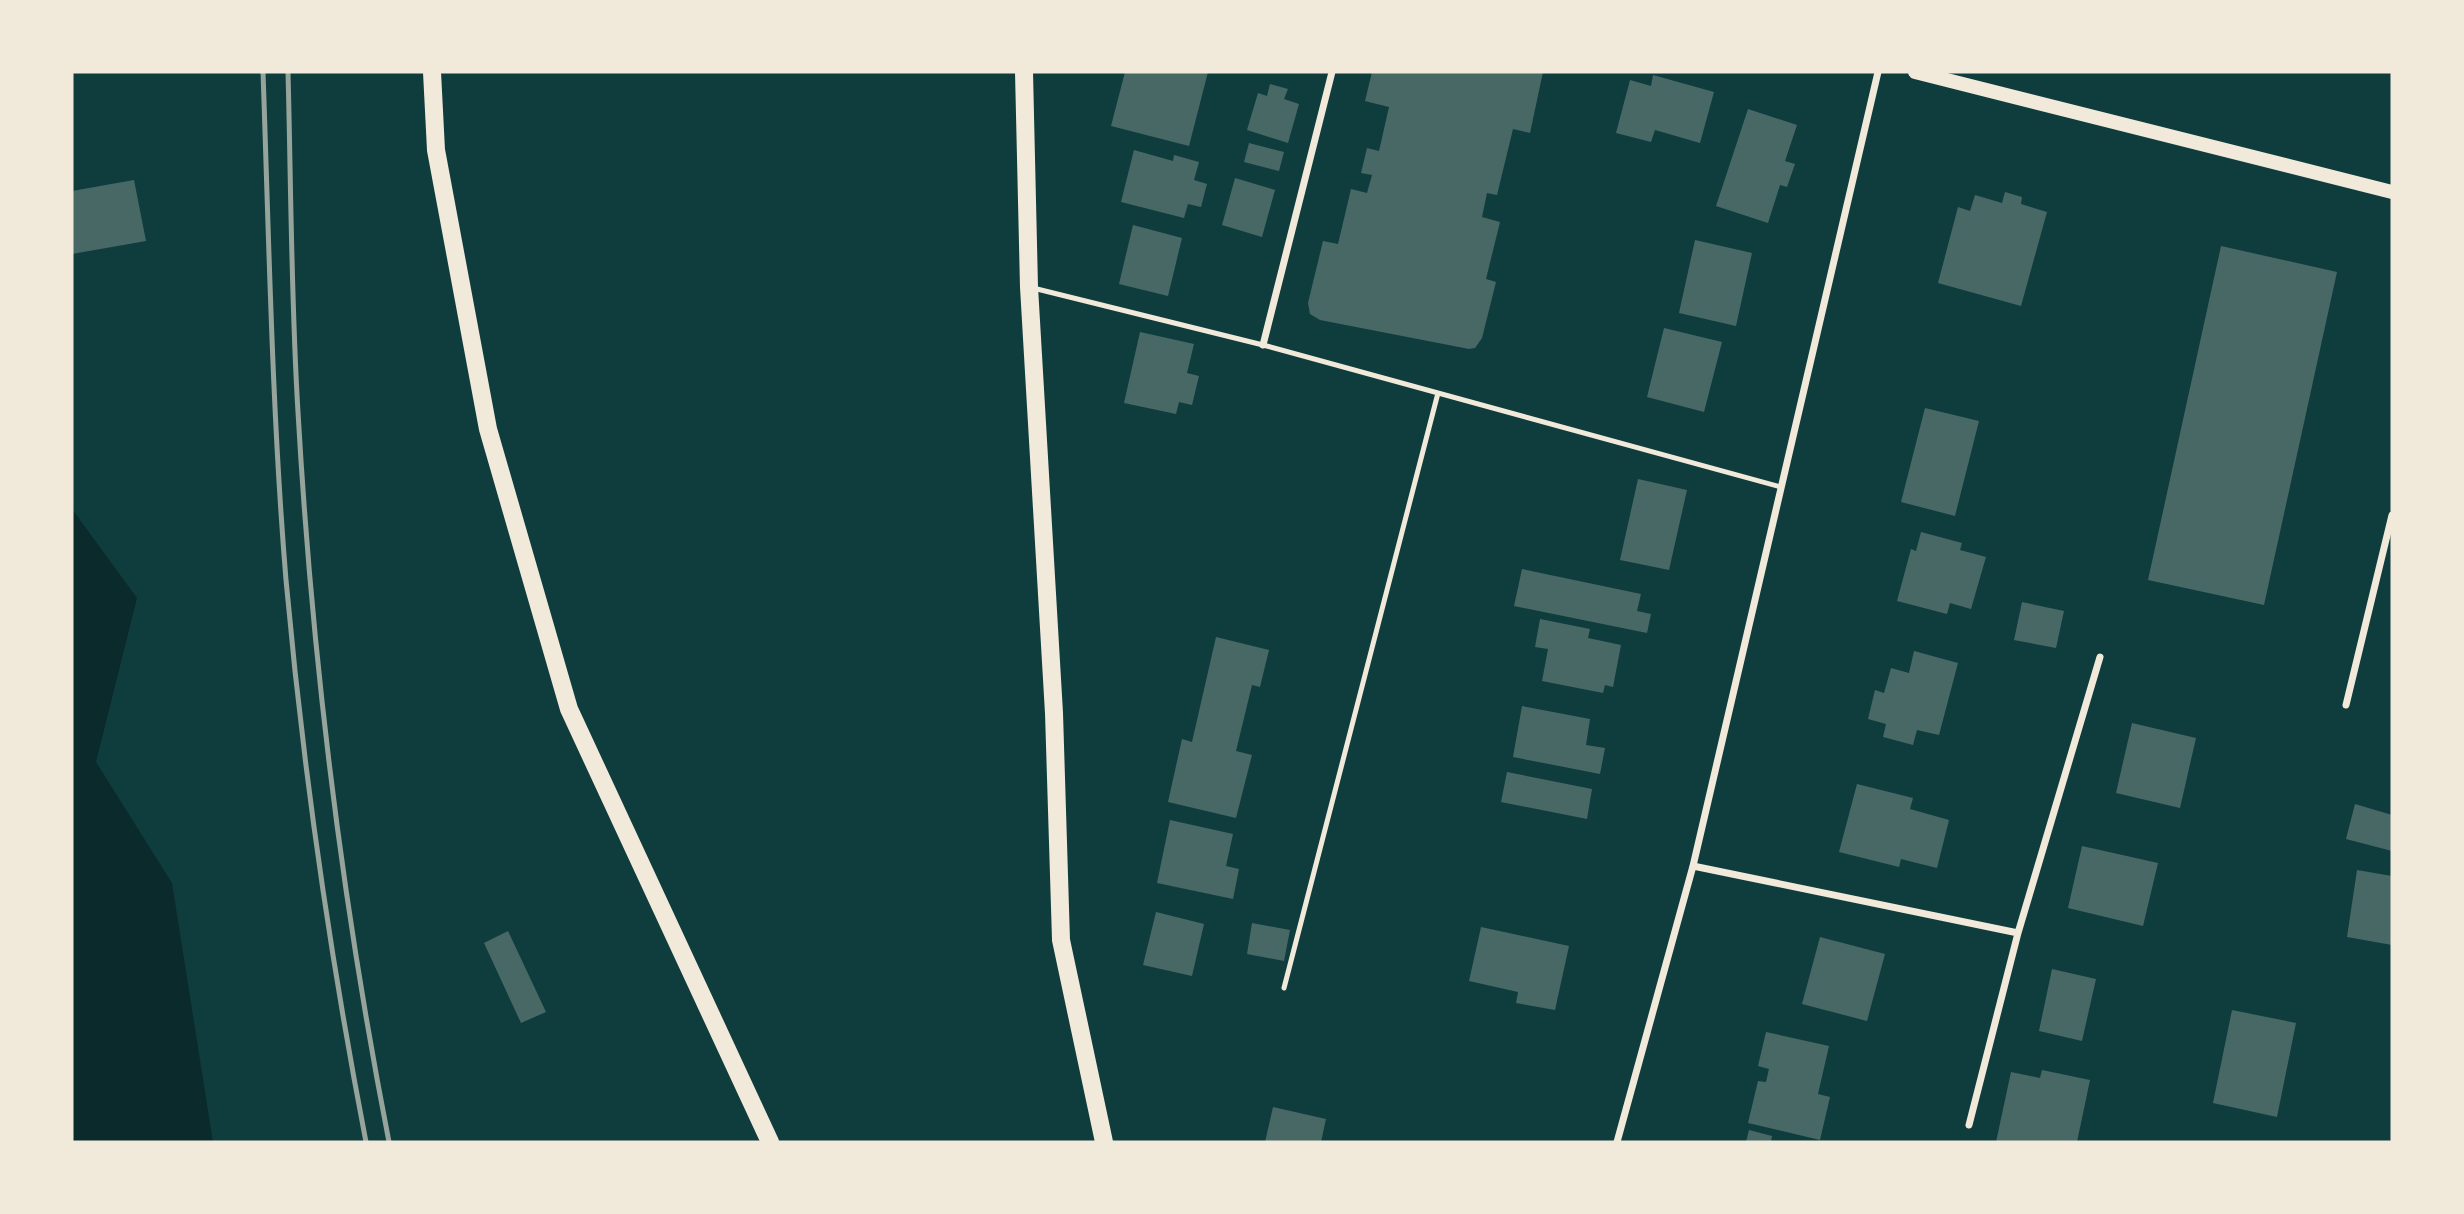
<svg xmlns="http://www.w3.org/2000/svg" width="2464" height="1214" viewBox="0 0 2464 1214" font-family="Overpass,sans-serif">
  <rect width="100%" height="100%" fill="#0f3d3e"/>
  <path fill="#0a2a2b" d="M72,509l65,89 -41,164 76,121 41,259h-141z"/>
  <path fill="#486865" d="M1125,72h83l-19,74 -78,-20z
    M1372,72h171l-13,61 -17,-4 -16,66 -10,-2 -5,24 18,5 -14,57 10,3 -14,56 -7,10 -6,1 -149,-29 -10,-6 -2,-11 15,-62 15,3 13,-55 16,4 5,-18 -11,-2 6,-25 12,3 10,-44 -24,-6z
    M1653,75l61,17 -14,51 -45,-13 -4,12 -35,-9 14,-53 21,6z
    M1270,84l18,5 -4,10 15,5 -11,39 -41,-13 11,-37 9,3z
    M1748,109l49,16 -12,36 10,3 -8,23 -7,-2 -12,38 -52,-17z
    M1249,143l35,9 -5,19 -35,-9z
    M1134,150l39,11 1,-6 25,7 -5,18 13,4 -6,23 -13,-3 -4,14 -63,-16z
    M1235,178l40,12 -13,47 -40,-12z
    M134,180l12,61 -74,13v-63z
    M2005,192l17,5 -1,7 26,8 -26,94 -83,-23 20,-76 12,4 5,-16 27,8z
    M1133,225l49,13 -14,58 -49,-12z
    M1695,240l57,13 -16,73 -57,-13z
    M2221,246l116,26 -73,333 -116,-25z
    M1664,328l58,14 -18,70 -57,-15z
    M1140,332l54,12 -7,29 12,3 -7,29 -13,-3 -3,12 -52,-11z
    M1925,408l54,13 -24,95 -54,-14z
    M1638,479l49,11 -18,80 -49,-10z
    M1921,532l41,11 -2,7 26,7 -15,52 -21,-6 -3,11 -50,-13 14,-52 5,2z
    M1522,569l119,25 -4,17 14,3 -4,19 -133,-27z
    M2022,602l42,9 -8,37 -42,-8z
    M1540,619l50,10 -2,9 33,7 -8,42 -8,-2 -2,8 -61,-12 6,-32 -13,-2z
    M1216,637l53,13 -9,37 -8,-2 -16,66 16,4 -16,63 -68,-16 14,-63 10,3z
    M1914,651l44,12 -19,72 -22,-5 -4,15 -30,-8 3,-13 -18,-5 7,-29 9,3 7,-25 18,5z
    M1522,706l68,13 -4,26 19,3 -5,26 -87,-17z
    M2132,723l64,15 -16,70 -64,-15z
    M1507,772l85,17 -5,30 -86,-17z
    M1857,784l56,14 -3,11 39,11 -12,48 -36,-9 -2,8 -60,-15z
    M2355,804l37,11v36l-46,-12z
    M1170,820l63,14 -7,32 13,3 -6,30 -76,-16z
    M2082,846l76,17 -15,63 -75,-18z
    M2357,870l35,6v69l-45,-8z
    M1156,912l48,12 -12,52 -49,-11z
    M1252,923l38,7 -6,31 -37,-7z
    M1481,927l88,19 -14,64 -39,-7 2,-11 -49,-11z
    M508,931l38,81 -25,11 -37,-80z
    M1820,937l65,17 -18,67 -65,-17z
    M2052,969l44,10 -14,62 -43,-10z
    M2232,1010l64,13 -19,94 -64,-14z
    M1766,1032l63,14 -11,48 12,3 -10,43 -72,-17 10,-42 8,1 3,-13 -11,-3z
    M2042,1070l48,10 -13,62h-81l15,-70 29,6z
    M1273,1107l53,12 -5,23h-56z
    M1749,1130l23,6 -1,6h-25z"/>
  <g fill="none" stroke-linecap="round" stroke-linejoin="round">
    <path stroke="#f1e9da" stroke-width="5" d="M1033,288l230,57 518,142
      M1284,988l154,-595"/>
    <path stroke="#f1e9da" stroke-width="7" d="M1263,345l69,-273
      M2346,705l46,-190
      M1693,866l325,67
      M1969,1125l49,-192 82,-276
      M1617,1142l76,-276 185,-794"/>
    <path stroke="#f1e9da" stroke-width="14" d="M1915,72l477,120"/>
    <path stroke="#f1e9da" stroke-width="18" d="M432,72l4,78 52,279 81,280 201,433
      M1024,72l5,215 25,426 7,227 43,202"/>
    <path stroke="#97a49c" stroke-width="5" d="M263,72c6,169 9,339 23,508 17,188 44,376 80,562
      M288,72c3,113 3,227 10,340 14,245 44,490 91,730"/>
  </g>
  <rect width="2464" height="1214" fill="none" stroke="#f1e9da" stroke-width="147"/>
</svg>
